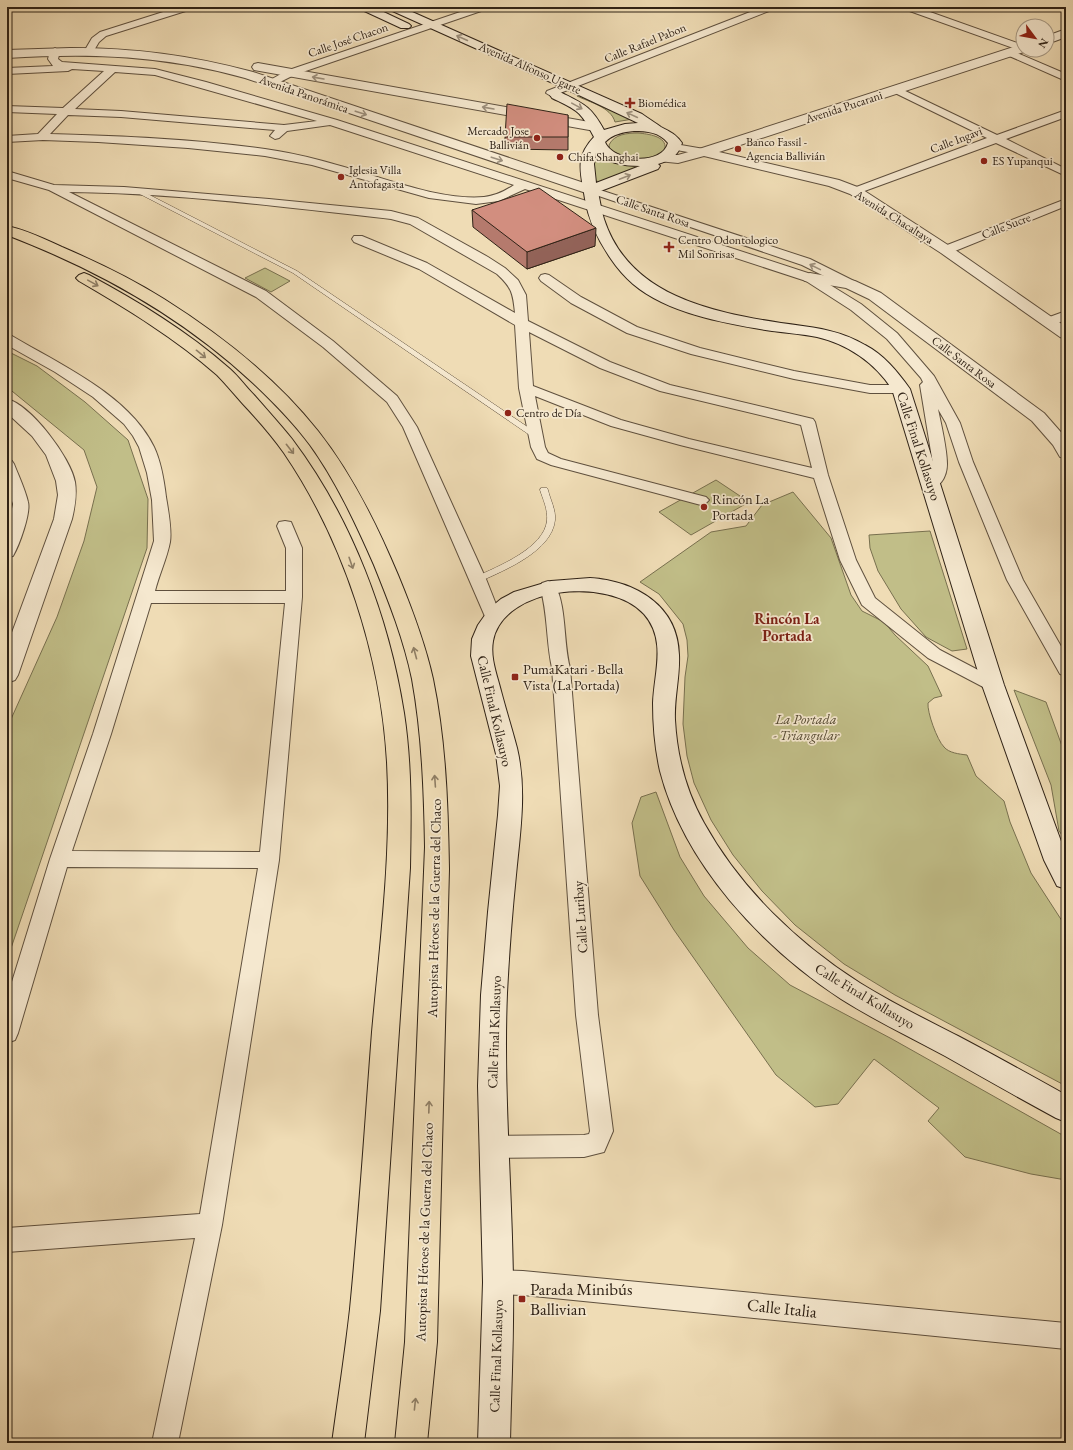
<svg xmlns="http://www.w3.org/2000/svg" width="1073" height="1450" viewBox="0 0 1073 1450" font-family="'EB Garamond',serif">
  <rect width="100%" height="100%" fill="#efdcb5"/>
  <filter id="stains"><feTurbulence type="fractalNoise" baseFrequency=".005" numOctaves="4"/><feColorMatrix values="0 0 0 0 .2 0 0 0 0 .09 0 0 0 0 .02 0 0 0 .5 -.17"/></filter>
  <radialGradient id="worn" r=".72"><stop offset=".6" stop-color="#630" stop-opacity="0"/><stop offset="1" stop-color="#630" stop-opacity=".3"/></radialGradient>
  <path fill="#c1be88" stroke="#78704f" d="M579,95l54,24 -18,3c-4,-15 -26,-20 -38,-26z
    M638,133c10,1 29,3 27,16 -13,16 -40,10 -55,1l-1,-5c5,-11 19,-12 29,-12z
    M591,152l23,9 35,4 -47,17 -7,-1z
    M265,268l25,13 -19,11 -26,-14z
    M7,351l30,15 48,36 43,38 20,59 -1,49 -140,412v-232l50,-111 27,-76 13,-54 -13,-37 -77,-63z
    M716,480l33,22 -58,33 -32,-23z
    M793,492l38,46 20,57 11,16 22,11 11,13 33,31 14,30 -8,2 -6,5c-1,9 9,37 16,44 5,6 15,7 23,8l9,21 28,25 6,21 21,51 35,54v159l-171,-91 -51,-31 -49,-39 -33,-34 -29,-36 -22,-35 -17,-37 -7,-27 -4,-32 2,-47 3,-21 -1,-16 -4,-16 -24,-30 -19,-12 71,-50 35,-6 16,-21z
    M930,531l37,118 -15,2 -26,-14 -25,-28 -23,-38 -8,-23 -1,-13z
    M1014,690l32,12 20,55v83l-7,-9 -8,-46z
    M656,792l24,65 24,39 44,52 42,37 102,54 174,98v43l-35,-6 -66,-17 -37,-36 11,-13 -65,-49 -36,45 -23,3 -39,-32 -102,-145 -34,-54 -8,-53 9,-26z"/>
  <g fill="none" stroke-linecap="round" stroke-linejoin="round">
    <defs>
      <path id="service" d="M136,190h4l157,81 244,165 -1,2h-6l-241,-165 -157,-81z
        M541,488h6l1,2c2,9 8,20 7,30 -3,31 -50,50 -74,61h-6l-1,-2 1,-2c22,-10 70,-29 72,-57 1,-10 -4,-21 -7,-30z"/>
      <path id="minor" d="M179,7h15l-2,2 -86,27 -7,6 -6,10h-6l-2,-2 7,-12 8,-6z
        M475,7h14l-2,2 -193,66 -20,10h-8l-1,-2 21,-12z
        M763,7h13l-2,2 -219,86 -4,1 -5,-3 1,-2z
        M902,7h14l107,38v5h3h-7l-115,-41z
        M55,48l5,3 -2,8 4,3 93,7 51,13 131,38 477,155 47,29 36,29 37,43 26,47 13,39 50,118 43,75v21l-6,-2 -53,-94 -48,-118 -13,-39 -8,-14c3,15 9,40 9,55 0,13 -8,27 -21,23l-3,-3 8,-9 2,-11 -13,-79 3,-3 -2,-4 -34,-39 -36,-29 -45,-29 -281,-92 -26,12 -23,3 -47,-6 -117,-33 -47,-9 -77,-8 -90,-6 -55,-2 -36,2v-6l31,-2 19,-20 -50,-2v-6l56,2 41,-37 -32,-2 -4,2 -61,3v-6l46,-2 -5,-7 2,-8zM115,72l40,3 162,46 -33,4 -163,-14 -46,-2zM68,115l53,2 154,13 -5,6 5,3 4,-1 8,-7 43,-6 184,60c-9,6 -19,11 -30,12 -35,3 -77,-11 -110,-21 -36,-11 -72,-22 -109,-27 -71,-10 -144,-13 -215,-15z
        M1010,50l56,24v7l-59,-26 -2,-2z
        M897,87l100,48 69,-25v7l-60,22 60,30v7l-70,-33 -137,50h-8l-2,-2 2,-2 136,-51 -94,-46 -1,-2 1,-2z
        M675,144l29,5 6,3 -6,3 -33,-6 -1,-2 1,-2z
        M7,171l47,14 70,2 145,12 122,12 27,7 70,39 17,11 13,12 8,15 2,26 82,41 60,23 143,34 2,3 13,53 28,85 19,38 65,52 59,31 3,4 -3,4 -6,2 -6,-2 -59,-31 -66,-53 -22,-45 -26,-82 -134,-33 -69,-19 -76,-30 10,51 3,6 13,6 145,38 3,3 -3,3 -5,2 -150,-40 -14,-6 -6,-12 -12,-59 -4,-63 -96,-56 -65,-27 -2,-3 2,-3h8l65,27 88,50c-2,-20 -3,-25 -18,-39l-87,-50 -19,-5c-107,-12 -215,-26 -322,-27l197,99 67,50 64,55 20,31 69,152 15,38 -2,4 -6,2 -6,-2 -84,-194 -16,-25 -64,-55 -67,-50 -207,-107 -42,-12zM529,332l71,36 60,23 141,34 11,43 -123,-29 -68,-19 -88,-34z
        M591,187l219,72 44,22 2,3 -2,3h-8l-44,-22 -215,-73 -2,-2 2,-2z
        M1066,199v7l-116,47h-8l-2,-3 2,-3z
        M545,274l4,1 32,22 56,30 63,21 94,23 76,14h31l5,1 2,3 -2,3 -5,1h-31l-76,-14 -103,-25 -64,-21 -56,-30 -30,-22 -2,-3 2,-3z
        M1066,311v9l-17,6 -5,-1 -2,-3 2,-3z
        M7,335l5,1c47,28 117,59 142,111 7,15 10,33 12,50 2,12 6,33 4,45 -3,16 -11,33 -15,49h131v-43l-9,-22 2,-4 6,-1 6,1 11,26v49l-23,263 -57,365 -44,218h-26l43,-205 -188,14v-24l193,-14 58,-346 -191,-1 -49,166 -3,7 -8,3v-45l43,-139 43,-125 61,-193 -2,-41 -5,-27 -8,-26 -6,-11 -9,-12 -31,-27 -38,-25 -48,-27zM151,603h134l-25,249 -188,-1 39,-117z
        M7,459l5,2 2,3c5,13 11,25 14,38 3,11 -9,44 -15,54l-6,1v-25l6,-28 -6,-18z
        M548,581l6,2c13,22 9,59 16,85l28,347 15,116 -9,21 -20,5 -91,1 -8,-3 -4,-8 4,-8 8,-3 91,-1 5,-1 1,-3 -14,-116 -24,-347c-6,-27 -4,-55 -12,-81l2,-4z
        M498,1270l25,1 543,52v26l-543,-54 -25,-1 -9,-3 -3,-9 3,-9z"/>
      <path id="tertiary" d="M1066,29v8l-19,7v-8z
        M1023,44v6l4,1 -308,101 120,28 21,8 91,59 115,80v12l-6,-2 -119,-84 -91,-59 -21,-8 -125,-30 -26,7 -20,-2 -2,-3 2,-3h20l21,-6z
        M70,48c65,0 120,7 183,24l343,115 2,3 -2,3 -5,1 -5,-1 -341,-115c-83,-23 -153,-25 -238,-20v-8z
        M258,63l337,60 5,1 2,3 -2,3 -5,1 -341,-61 -2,-3 2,-3z
        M810,273l45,8 26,12 163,120 22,25v20l-6,-1 -7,-12 -21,-24 -163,-122 -23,-11 -41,-7 -3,-3 3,-3z
        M7,399c24,6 64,59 68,83 2,13 0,24 -3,37l-54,156 -3,5 -8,3v-37l47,-127 4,-24 -2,-14 -10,-26 -14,-19 -25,-23z"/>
      <path id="secondary" d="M358,7h15l36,17 2,2 -2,2h-8l-41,-19z
        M386,7h15l241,107c6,4 13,9 19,13 9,5 15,7 21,16 -4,13 -11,17 -24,21l2,2 -2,3 -60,23c2,9 3,18 6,27 25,77 107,93 177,104 29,4 57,6 84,22 19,10 32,26 45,44l94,296 62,170v34l-9,-3 -13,-26 -62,-175 -90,-296c-17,-26 -44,-45 -75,-52 -15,-3 -30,-4 -45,-6 -44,-7 -104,-17 -139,-47 -8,-7 -16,-16 -22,-25 -13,-19 -22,-37 -26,-60 -4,-26 -11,-41 9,-62 -14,-27 -16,-26 -42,-39l-2,-3 2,-3h8c24,12 31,14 44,38l21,-6 13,-1 -72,-34 -178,-80zM634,131c13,0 25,1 34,12 -6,23 -55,19 -63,-1 8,-8 18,-10 29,-11zM596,153c12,10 28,13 44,13l-44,17 -2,-19z
        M590,578c45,3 88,27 89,77 1,22 -5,43 -4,65 2,36 11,71 29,103 36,65 93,120 156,160 32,20 65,36 98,53 36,19 72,39 108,59v27l-10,-4c-37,-20 -74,-41 -111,-62 -35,-19 -71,-36 -104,-57 -79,-52 -157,-135 -181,-228 -5,-22 -7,-45 -7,-68 1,-30 14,-63 -9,-89 -34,-38 -141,-28 -151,27 -3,17 4,34 8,50 5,19 11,38 16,57 10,42 3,85 -1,127 -4,39 -7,79 -9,118 -4,97 5,192 6,289 1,53 -2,107 -3,161h-32l5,-161 -5,-196 3,-91 7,-83 10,-97 2,-29 -4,-32 -25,-98 1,-17 6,-14 12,-17 11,-9 13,-7 37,-11z"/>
      <path id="motorway" d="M7,226c19,4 38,13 55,21 35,15 70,32 102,52 57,36 112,79 154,132 34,43 59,94 80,144 14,34 27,68 35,104 13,63 15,127 16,190l-12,473 -10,101h-32l10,-101 20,-495c-1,-56 -3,-113 -13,-168 -8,-39 -23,-77 -38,-114 -18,-41 -38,-84 -64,-120 -17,-23 -37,-43 -57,-62 -72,-67 -155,-113 -246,-148z
        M84,273l5,2c50,27 98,56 141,94 9,8 16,18 24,26 13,15 26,29 38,44 59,78 97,178 112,274 8,52 7,103 6,155l-30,443 -16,132h-32c6,-45 13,-89 18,-134 9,-92 15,-185 22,-277 8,-89 20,-180 15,-270 -6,-106 -43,-221 -103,-309 -12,-17 -26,-33 -41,-49 -9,-10 -17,-20 -26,-29 -42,-37 -90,-66 -138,-94l-3,-3 3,-3z"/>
    </defs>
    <use href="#service" stroke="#5f503e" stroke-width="1"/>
    <use href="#minor" stroke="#5f503e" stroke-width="2"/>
    <use href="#tertiary" stroke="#5f503e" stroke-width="2"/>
    <use href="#secondary" stroke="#2f2216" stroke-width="2"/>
    <use href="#motorway" stroke="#2f2216" stroke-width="2"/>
    <use href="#service" fill="#f5e8cf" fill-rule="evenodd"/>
    <use href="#minor" fill="#f5e8cf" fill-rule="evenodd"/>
    <use href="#tertiary" fill="#f5e8cf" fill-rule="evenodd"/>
    <use href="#secondary" fill="#f5e8cf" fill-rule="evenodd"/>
    <use href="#motorway" fill="#efdcb5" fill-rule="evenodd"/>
  </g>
  <path fill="#b57a6d" stroke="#2f2216" d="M568,115v35l-63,-1v-12z
    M472,210l123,36 -68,23 -54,-42z"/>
  <path fill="#936359" stroke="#2f2216" d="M596,228l-1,18 -68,23v-17z"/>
  <path fill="#d28e7f" stroke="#2f2216" d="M507,104l61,11v22h-63z
    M539,188l57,40 -69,24 -55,-42z"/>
  <defs><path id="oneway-shaft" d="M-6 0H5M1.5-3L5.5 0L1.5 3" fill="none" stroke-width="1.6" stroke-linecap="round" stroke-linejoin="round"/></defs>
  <g stroke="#9c8f7c">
    <use href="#oneway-shaft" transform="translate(462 38) rotate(-156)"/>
    <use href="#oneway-shaft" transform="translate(318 78) rotate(-170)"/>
    <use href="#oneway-shaft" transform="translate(577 106) rotate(29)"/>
    <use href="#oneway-shaft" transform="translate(488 108) rotate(-170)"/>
    <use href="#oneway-shaft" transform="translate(361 113) rotate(18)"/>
    <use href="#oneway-shaft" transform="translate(632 115) rotate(-155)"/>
    <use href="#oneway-shaft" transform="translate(497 159) rotate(18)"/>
    <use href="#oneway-shaft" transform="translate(625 177) rotate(-21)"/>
    <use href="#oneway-shaft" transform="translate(815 267) rotate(-154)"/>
  </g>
  <g stroke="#8f7f66">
    <use href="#oneway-shaft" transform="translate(93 283) rotate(29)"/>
    <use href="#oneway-shaft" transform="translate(201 354) rotate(39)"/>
    <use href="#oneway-shaft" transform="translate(290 449) rotate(52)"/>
    <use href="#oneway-shaft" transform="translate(351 563) rotate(71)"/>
    <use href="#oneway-shaft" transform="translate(415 653) rotate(-105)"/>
    <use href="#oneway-shaft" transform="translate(435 781) rotate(-94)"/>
    <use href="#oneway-shaft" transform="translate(429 1107) rotate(-88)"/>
    <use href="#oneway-shaft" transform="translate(415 1404) rotate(-84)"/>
  </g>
  <g fill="#8f2418" stroke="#f5e8cf" stroke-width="1.5">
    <path d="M628 97h4v4h4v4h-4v4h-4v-4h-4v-4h4z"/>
    <circle cx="537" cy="138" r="4"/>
    <circle cx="738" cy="149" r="4"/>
    <circle cx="560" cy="157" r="4"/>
    <circle cx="984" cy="161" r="4"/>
    <circle cx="341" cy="177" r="4"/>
    <path d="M667 241h4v4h4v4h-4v4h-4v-4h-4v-4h4z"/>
    <circle cx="508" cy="413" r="4"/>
    <circle cx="704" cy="507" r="4"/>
    <rect x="511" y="673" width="8" height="8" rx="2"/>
    <rect x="518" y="1295" width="8" height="8" rx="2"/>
  </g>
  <g text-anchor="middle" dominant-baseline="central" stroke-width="3.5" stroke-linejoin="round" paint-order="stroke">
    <g font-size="12" fill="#2f2216" stroke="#f5e8cf">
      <text transform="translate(348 40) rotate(-19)">Calle José Chacon</text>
      <text transform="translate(645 43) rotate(-22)">Calle Rafael Pabon</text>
      <text transform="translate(530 68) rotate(24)">Avenida Alfonso Ugarte</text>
      <text transform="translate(304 94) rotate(19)">Avenida Panorámica</text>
      <text transform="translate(844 107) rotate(-18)">Avenida Pucarani</text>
      <text transform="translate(956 140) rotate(-21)">Calle Ingavi</text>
      <text transform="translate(653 211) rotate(19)">Calle Santa Rosa</text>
      <text transform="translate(894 217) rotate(32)">Avenida Chacaltaya</text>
      <text transform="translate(1006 226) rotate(-21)">Calle Sucre</text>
      <text transform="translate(964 362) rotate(37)">Calle Santa Rosa</text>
    </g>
    <g font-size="12" fill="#2f2216" stroke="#f5e8cf" text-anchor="start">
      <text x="638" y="103">Biomédica</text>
      <text x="529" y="131" text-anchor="end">Mercado Jose<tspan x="529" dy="14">Ballivián</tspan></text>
      <text x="746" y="142">Banco Fassil -<tspan x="746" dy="14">Agencia Ballivián</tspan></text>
      <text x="568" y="157">Chifa Shanghai</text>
      <text x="992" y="161">ES Yupanqui</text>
      <text x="349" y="170">Iglesia Villa<tspan x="349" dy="14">Antofagasta</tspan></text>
      <text x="678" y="240">Centro Odontologico<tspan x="678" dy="14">Mil Sonrisas</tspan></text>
      <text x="516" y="413">Centro de Día</text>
    </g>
    <g font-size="14" fill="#2f2216" stroke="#f5e8cf">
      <text transform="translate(919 446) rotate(72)">Calle Final Kollasuyo</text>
      <text transform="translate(495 711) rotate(77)">Calle Final Kollasuyo</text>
      <text transform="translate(434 908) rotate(-89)">Autopista Héroes de la Guerra del Chaco</text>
      <text transform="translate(580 917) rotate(-94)">Calle Luribay</text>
      <text transform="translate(865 996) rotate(31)">Calle Final Kollasuyo</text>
      <text transform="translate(494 1032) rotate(-88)">Calle Final Kollasuyo</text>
      <text transform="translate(424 1232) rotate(-88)">Autopista Héroes de la Guerra del Chaco</text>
      <text transform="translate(496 1356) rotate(-88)">Calle Final Kollasuyo</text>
    </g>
    <g font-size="14" fill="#2f2216" stroke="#f5e8cf" text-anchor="start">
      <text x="712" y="499">Rincón La<tspan x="712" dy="16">Portada</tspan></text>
      <text x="523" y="669">PumaKatari - Bella<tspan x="523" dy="16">Vista (La Portada)</tspan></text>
    </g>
    <g font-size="14" font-style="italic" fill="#544932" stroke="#f5e8cf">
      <text x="806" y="719">La Portada<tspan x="806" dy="16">- Triangular</tspan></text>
    </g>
    <g font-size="15" font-weight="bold" fill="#7a1f14" stroke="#f5e8cf">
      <text x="787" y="618">Rincón La<tspan x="787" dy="17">Portada</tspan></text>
    </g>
    <g font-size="17" fill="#2f2216" stroke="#f5e8cf" text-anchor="start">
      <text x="530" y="1289">Parada Minibús<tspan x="530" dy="20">Ballivian</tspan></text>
    </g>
    <g font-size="17" fill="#2f2216" stroke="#f5e8cf">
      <text transform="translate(782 1308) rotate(6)">Calle Italia</text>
    </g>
  </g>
  <rect width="1073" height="1450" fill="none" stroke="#efdcb5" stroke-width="24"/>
  <rect x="8" y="8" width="1057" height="1434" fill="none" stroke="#2f2216" stroke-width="2"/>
  <rect x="12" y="12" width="1049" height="1426" fill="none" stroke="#2f2216"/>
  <g transform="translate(1035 38) rotate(122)"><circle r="19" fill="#f5e8cf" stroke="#a69985"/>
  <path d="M0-3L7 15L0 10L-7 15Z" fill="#8f2418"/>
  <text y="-6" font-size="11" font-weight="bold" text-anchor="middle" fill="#2f2216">N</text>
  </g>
  <rect width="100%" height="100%" filter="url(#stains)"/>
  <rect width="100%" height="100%" fill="url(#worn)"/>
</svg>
